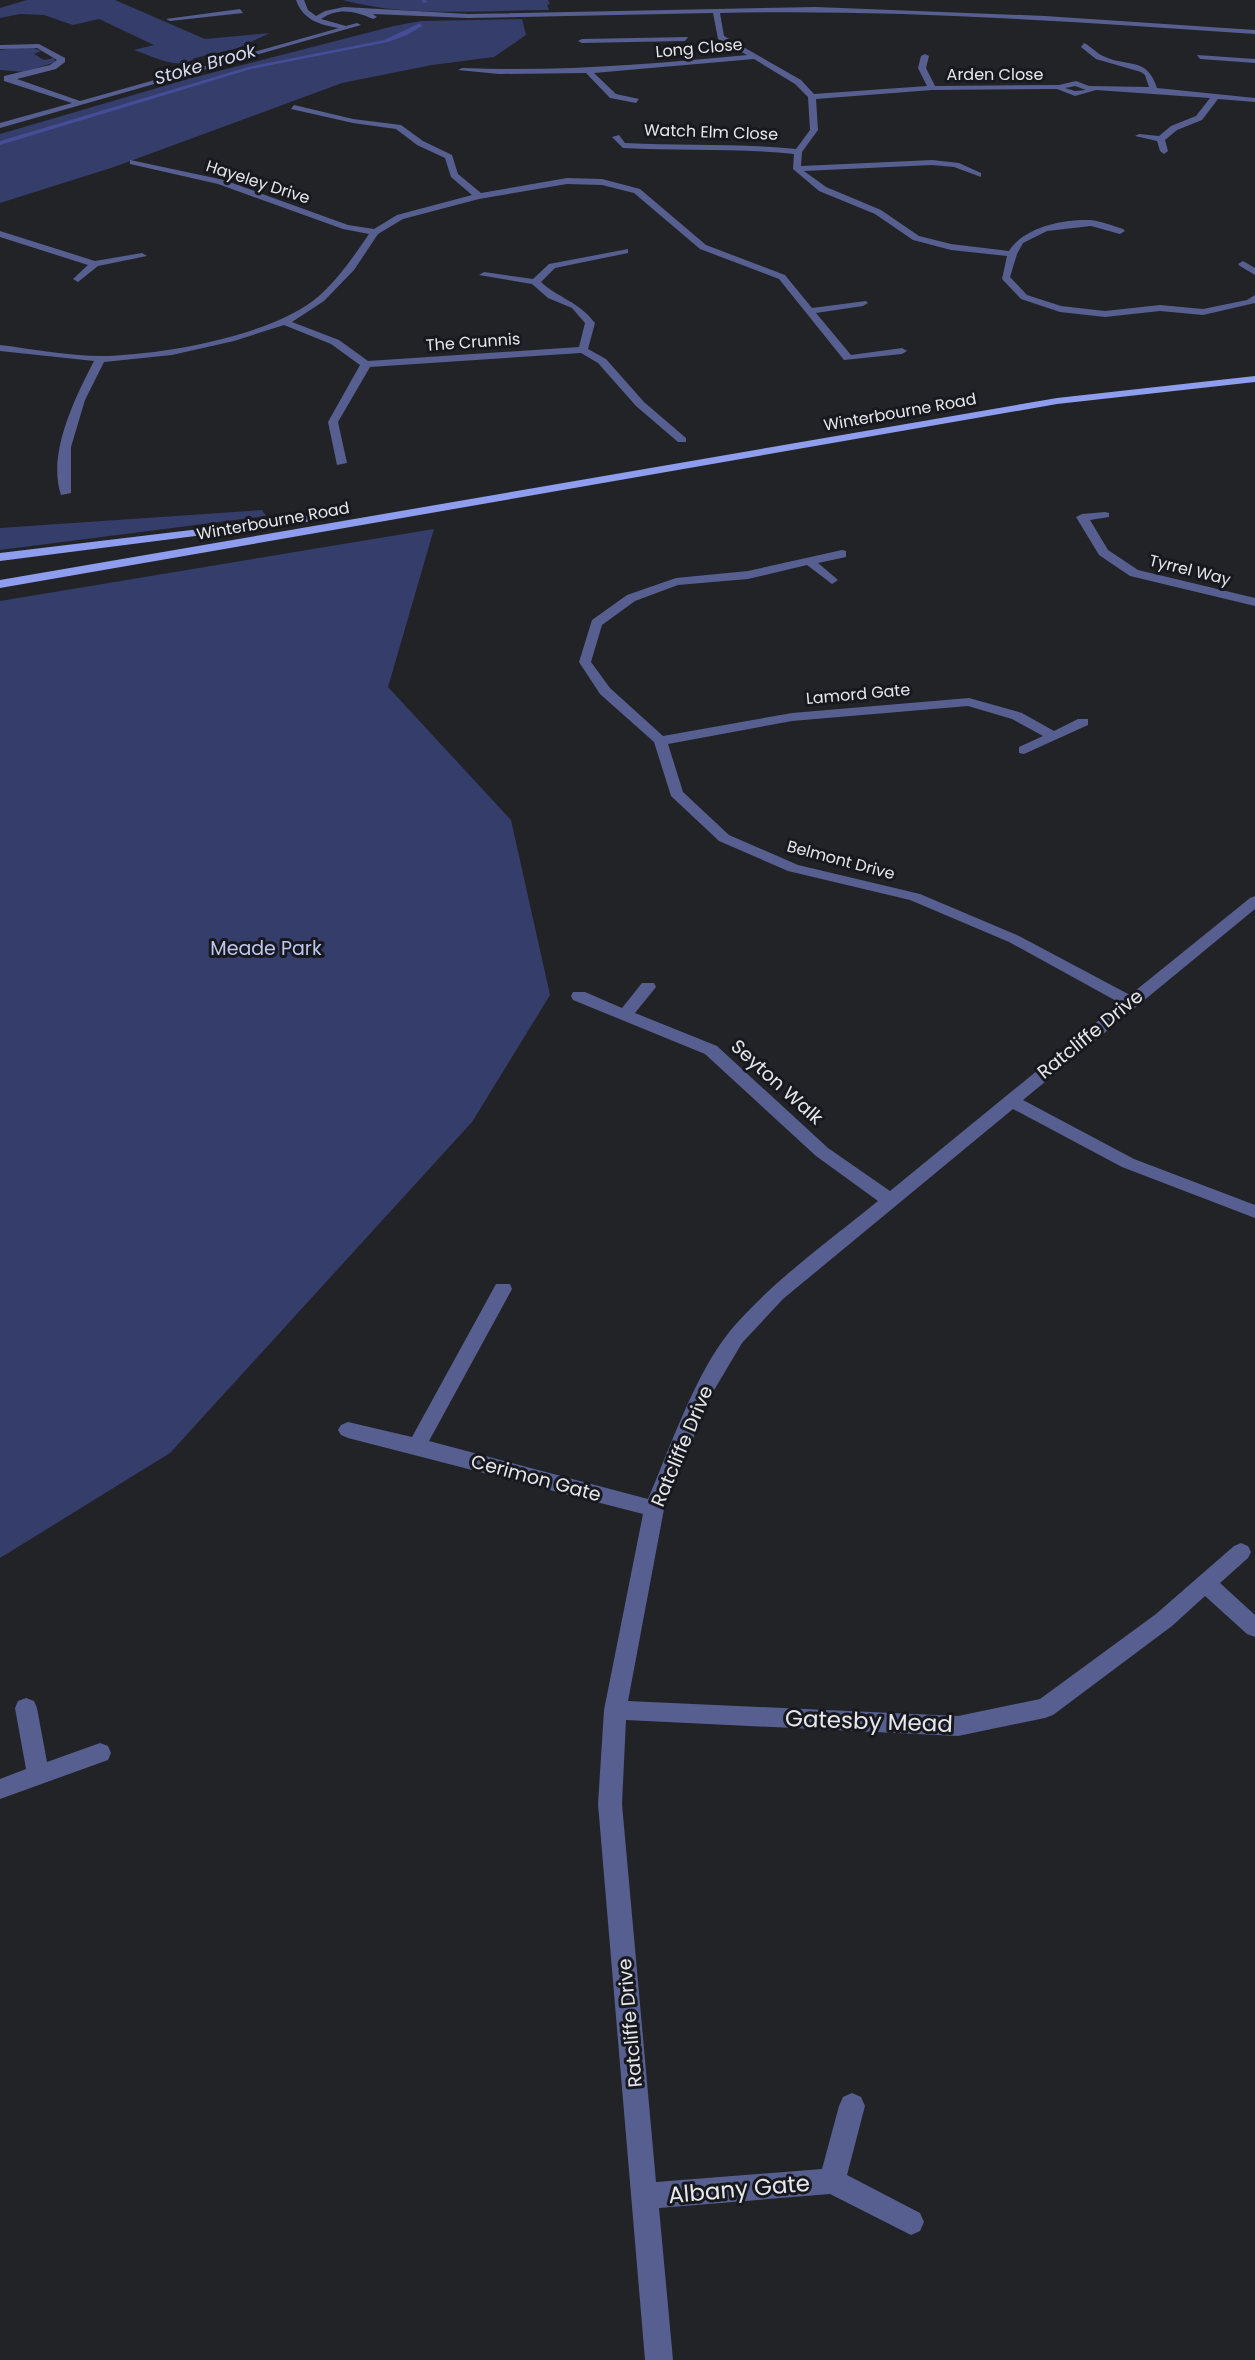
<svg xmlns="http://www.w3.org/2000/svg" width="1255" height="2360" viewBox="0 0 1255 2360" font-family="Poppins,sans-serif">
  <rect width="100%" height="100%" fill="#222327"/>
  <path fill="#353d6b" d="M27,0h88l90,39 65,-6 -32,15 -43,10c-18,13 -39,-1 -61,-8l20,-5 -55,-26 -26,6 -29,-10 -24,-1 -20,4v-10z
    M343,0h205l2,4 -3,1 2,5c-68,0 -141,8 -206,-10z
    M522,19l4,16 -32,22 -62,8 -90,18 -228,84 -114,36v-69l188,-55 206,-53 27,-5z
    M13,48h21l7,3 -7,3 10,6 10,-2 1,4 -30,10 -25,-2v-20z
    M262,510l4,6 -266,34v-22z
    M434,529l-46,158 123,133 39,175 -78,127 -302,331 -170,105v-957z"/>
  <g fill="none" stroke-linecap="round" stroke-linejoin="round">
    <path fill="#444d95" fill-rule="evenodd" d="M422,0h4l1,2 -4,1z
      M420,23l2,3 -15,9 -19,7 -137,27 -251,76v-4l248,-74 136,-27z"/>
    <path fill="#565f90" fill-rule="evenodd" d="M296,0h8l4,10 8,6 9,-5 19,-4 124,7 348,-7 229,9 210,14v4c-178,-12 -357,-25 -535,-21l4,23 77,44 13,14 113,-8 -9,-18 3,-12 4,-2 4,2 -3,12 9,18 124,-1 17,-4 13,5 60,1 -4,-12 -4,-3 -45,-13 -15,-12 3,-4c7,3 12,10 19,13 25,12 44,0 54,32l98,10v4l-37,-3 -16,21 -25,10 -12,10 3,11 -4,3 -4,-3 -3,-10 -22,-5 4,-2 20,2 12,-10 25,-10 14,-18 -114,-8 -21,6 -18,-7 -125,1 -116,9 2,31 -16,22 -1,14 131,-6 27,3 22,10v4l-27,-10 -22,-2 -128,6 22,16 55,23 38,26 32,8 58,7c15,-24 54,-32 81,-31 11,1 23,6 33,9l2,2 -5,3 -29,-8 -44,5 -24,12 -6,11 -7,23 17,18 34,11 44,5 55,-6 43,4 44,-9 8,-5v8l-52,12 -43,-4 -55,6 -45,-5 -39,-13 -19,-20 5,-23 -56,-6 -38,-10 -38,-26 -56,-23 -26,-22 1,-15c-57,-6 -114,-3 -171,-6l-11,-11 7,-2 6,8c58,3 113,0 171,6l14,-19 -2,-33 -13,-13 -41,-25 -160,14 22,21 23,5 -3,4 -26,-5 -24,-25 -87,1 -41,-4 4,-2c96,4 190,-4 285,-13l-29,-16 -5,-26 -245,5 -95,-4 4,3 -4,2c-17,-8 -35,-12 -52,0l25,7 11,-3 4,2 -361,103v-5l72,-20 -68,-22v-5l46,-11 7,-5 -20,-12 -37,1v-4l39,-1 26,14v4l-9,7 -39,10 63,22 259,-73c-19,-3 -36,-8 -43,-28zM1075,86l11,4 -11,1 -10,-3z
      M240,9l3,4 -73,8 -4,-2z
      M688,37l-3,4 -103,2 -4,-2 4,-2z
      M1197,55l58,4v4l-55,-4z
      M294,105l59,14 48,6 22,16 29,14 6,19 23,19 86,-15 35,1 38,10 66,56 79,30 27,33 54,-7 2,2 -5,3 -47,7 35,42 51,-7 5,3 -5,3 -58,6 -65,-81 -79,-30 -66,-56 -32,-8 -35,-1 -88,15 -76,20 -25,15 -24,36 -30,31 -32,21 47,18 29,21 211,-14 6,-24 -13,-15 -24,-10 -16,-14 -53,-9 5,-3 49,7 16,-15 79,-15v4l-73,15 -14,14c20,18 36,18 54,41l-7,26 18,10 38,43 42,36v4h-8l-42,-36 -38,-43 -17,-10 -211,14 -32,55 9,41 -10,2 -9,-43 32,-57 -29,-21 -47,-19 -50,16 -62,14 -68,7 -19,38 -14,47v46l-10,2c-14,-41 14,-97 33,-134l-94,-10v-6c33,4 68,11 101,11 60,-1 172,-20 218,-60 20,-18 35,-40 50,-62l-26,-5 -125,-45 -88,-20v-4l94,20 124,45 26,4 23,-14 75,-20 -21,-18 -6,-19 -28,-13 -21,-16 -43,-6 -62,-14z
      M0,231l95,30 47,-8 5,3 -49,10 -20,16 -5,-3 15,-14 -88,-28z
      M1243,261l12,7v7l-15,-9 -2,-2z
      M1105,512l4,1v4l-19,3 18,30 30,20 117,28v8l-125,-30 -31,-21 -23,-38 6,-3z
      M842,550l4,1v6l-28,6 20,17 -6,4 -25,-19 -59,14 -70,6 -43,16 -33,24 -11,37 19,26 53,48 129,-23 177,-15 53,15 32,18 24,-12h10v6l-64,29 -5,-1v-6l24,-11 -31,-17 -44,-13 -176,15 -124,23 15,48 46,43 69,30 122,29 99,42 111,59 120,-97 5,-2v13l-232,191 111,59 121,46v13l-133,-51 -109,-58 -230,190 -41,44 -32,54 -46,112 -36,192 330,15 82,-17 116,-85 78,-68 7,-3 7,3 3,6 -3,6 -28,25 35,32v22l-8,-3 -42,-38 -33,30 -119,89 -8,3 -87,18 -332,-16 -4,84 34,378 166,-13 17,-63 4,-9 9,-4 9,4 4,9 -18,69 73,38 4,9 -4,9 -9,4 -81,-41 -171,14 14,152h-28l-47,-556 6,-94 39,-196 -295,-76 -7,-3 -3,-5 3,-5 7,-3 64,15 84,-153h14l2,5 -83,152 219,58c22,-51 47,-125 82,-168 42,-50 98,-89 148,-130l-62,-45 -111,-102 -132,-54 -2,-4 2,-4h12l37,16 20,-25h12l2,4 -21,26 82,33 111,102 62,43 230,-188 -111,-61 -99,-42 -122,-29 -69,-30 -48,-45 -17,-54 -54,-48 -21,-32 13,-42 35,-25 49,-17 72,-7z
      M26,1698l8,3 3,7 10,54 53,-19 8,3 3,7 -3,7 -108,39v-20l26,-10 -11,-61 3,-7z"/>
    <path fill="#8f9dee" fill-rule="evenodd" d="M1255,376v6l-198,22 -1057,184v-8l1057,-182z
      M316,515l4,1v4l-320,41v-8z"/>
  </g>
  <g text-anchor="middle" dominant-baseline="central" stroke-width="6" stroke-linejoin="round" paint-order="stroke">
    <g font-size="16" fill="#e6e7ea" stroke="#18191e">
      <text transform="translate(699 48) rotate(-5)">Long Close</text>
      <text x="995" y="74">Arden Close</text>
      <text transform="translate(711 132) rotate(2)">Watch Elm Close</text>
      <text transform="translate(258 182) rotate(18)">Hayeley Drive</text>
      <text transform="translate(473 342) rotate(-4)">The Crunnis</text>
      <text transform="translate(900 412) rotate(-10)">Winterbourne Road</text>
      <text transform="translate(273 521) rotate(-10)">Winterbourne Road</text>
      <text transform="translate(1190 570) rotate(14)">Tyrrel Way</text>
      <text transform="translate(858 694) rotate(-5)">Lamord Gate</text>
      <text transform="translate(841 860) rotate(15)">Belmont Drive</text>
    </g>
    <g font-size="18" font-style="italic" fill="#d5daee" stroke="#18191e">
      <text transform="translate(205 64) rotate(-16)">Stoke Brook</text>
    </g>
    <g font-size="19" fill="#bdc7f0" stroke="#18191e">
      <text x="266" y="948">Meade Park</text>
    </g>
    <g font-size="19" fill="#e6e7ea" stroke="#18191e">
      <text transform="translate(1090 1034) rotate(-39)">Ratcliffe Drive</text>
      <text transform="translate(777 1082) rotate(42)">Seyton Walk</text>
      <text transform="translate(682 1446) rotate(-67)">Ratcliffe Drive</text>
      <text transform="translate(536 1478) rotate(15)">Cerimon Gate</text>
      <text transform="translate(630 2023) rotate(-95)">Ratcliffe Drive</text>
    </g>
    <g font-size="23" fill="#e6e7ea" stroke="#18191e">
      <text transform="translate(869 1721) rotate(2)">Gatesby Mead</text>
      <text transform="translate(739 2189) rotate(-5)">Albany Gate</text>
    </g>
  </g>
</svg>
